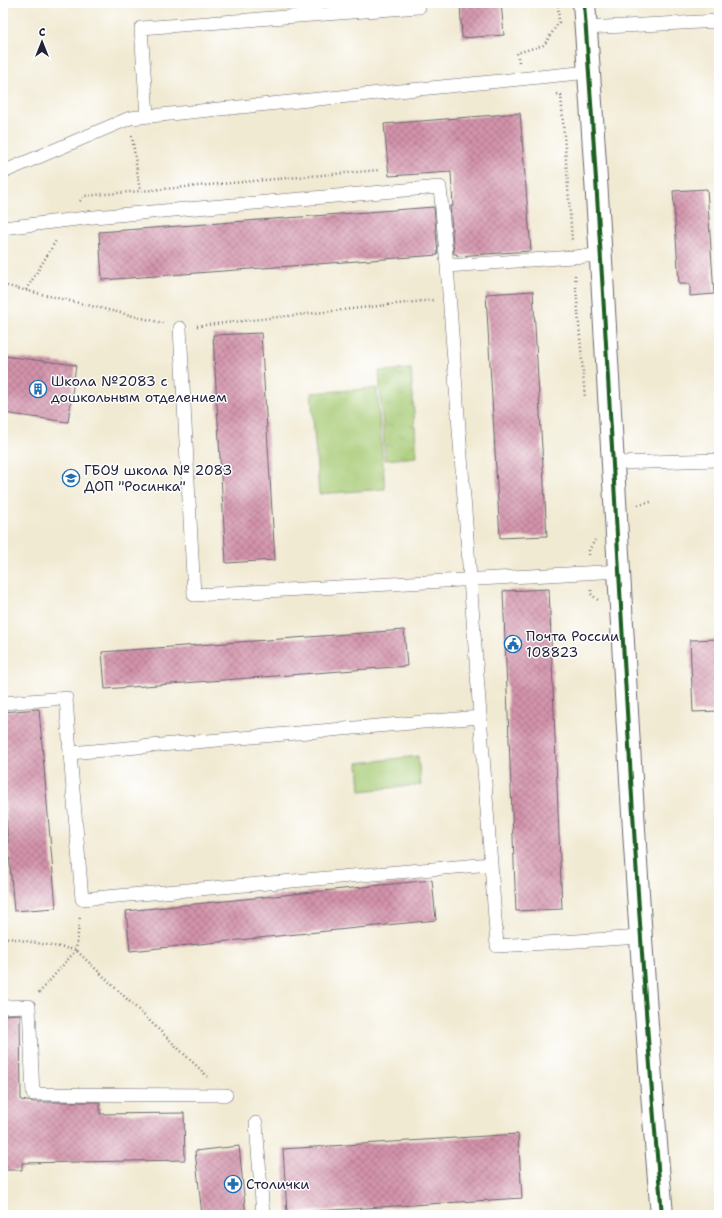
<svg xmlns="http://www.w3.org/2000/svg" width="722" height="1218" viewBox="0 0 722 1218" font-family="'Shantell Sans',sans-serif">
  <defs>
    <pattern id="park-tufts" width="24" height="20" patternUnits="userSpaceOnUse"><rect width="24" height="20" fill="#a5c972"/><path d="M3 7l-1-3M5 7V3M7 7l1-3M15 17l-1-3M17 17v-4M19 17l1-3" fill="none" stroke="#8eac64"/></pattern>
    <pattern id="building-cross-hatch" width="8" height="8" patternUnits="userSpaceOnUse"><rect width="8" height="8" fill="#d393aa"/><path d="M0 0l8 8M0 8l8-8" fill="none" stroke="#ab788c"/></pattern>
  </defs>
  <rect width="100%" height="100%" fill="#fff"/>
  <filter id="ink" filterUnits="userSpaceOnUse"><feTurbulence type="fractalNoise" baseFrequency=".025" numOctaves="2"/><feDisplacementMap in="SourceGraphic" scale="8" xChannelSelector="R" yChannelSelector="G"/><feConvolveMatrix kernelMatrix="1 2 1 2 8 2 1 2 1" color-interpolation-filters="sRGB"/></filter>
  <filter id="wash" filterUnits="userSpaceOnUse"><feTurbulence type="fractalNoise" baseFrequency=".012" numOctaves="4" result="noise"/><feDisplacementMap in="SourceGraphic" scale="16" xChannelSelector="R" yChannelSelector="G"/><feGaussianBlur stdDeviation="0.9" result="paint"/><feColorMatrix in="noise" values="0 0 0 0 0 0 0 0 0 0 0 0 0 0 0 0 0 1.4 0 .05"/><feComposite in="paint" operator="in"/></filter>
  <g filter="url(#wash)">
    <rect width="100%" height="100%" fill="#f1ead3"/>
    <path fill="#a5c972" stroke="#647656" d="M377,388l8,101 -66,5 -8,-101z
      M418,756l3,29 -61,6 -2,-28z"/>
    <path fill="url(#park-tufts)" stroke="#647656" d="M411,369l6,88 -32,3 -6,-89z"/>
    <g id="blocks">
      <path fill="url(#building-cross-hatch)" d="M460,3h41l3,32 -42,3z
        M520,113l11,138 -74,5v-2h-3l-4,-48h3l-2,-34 -62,4 -5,-52z
        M707,189l7,105 -24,2v-12h-11l-6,-93z
        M434,207l4,48 -336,25 -3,-48z
        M533,291l14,245 -47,2 -14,-244z
        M261,333l14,227 -49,3 -13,-228z
        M3,356l73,9 -8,57 -65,-9z
        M549,589l13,320 -46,2 -13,-320z
        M404,630l3,36 -302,23 -3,-37z
        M719,639v72l-26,1 -3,-72z
        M39,709l17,199 -42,3 -11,-128v-71z
        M432,880l4,40 -306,31 -4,-40z
        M20,1014l1,86 12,2h67v12l84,-1 1,47 -163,3v7h-19v-155z
        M518,1134l4,64 -235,15 -4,-64z
        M239,1146l7,69h-44l-7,-64z"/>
    </g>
  </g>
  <g filter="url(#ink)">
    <use href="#blocks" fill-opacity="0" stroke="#6a6870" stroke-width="1"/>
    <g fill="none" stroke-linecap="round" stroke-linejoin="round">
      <defs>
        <path id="service" d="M586,28l133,-7
          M147,116l-6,-88 278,-21v-4
          M3,172l127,-54 459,-46
          M3,228l91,-11 346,-30 7,79
          M601,255l-154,11 50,680 144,-9
          M180,328l14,267 426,-24
          M614,463l105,-3
          M3,703l63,-5 4,55
          M480,717l-410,36 12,146 409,-35
          M3,1007l26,-1 4,88 193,1
          M256,1123l7,92"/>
        <path id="tertiary" d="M584,3c30,404 43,809 78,1212"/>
      </defs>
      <use href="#service" stroke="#6a6870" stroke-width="14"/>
      <use href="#tertiary" stroke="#6a6870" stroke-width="24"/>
      <path stroke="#6a6870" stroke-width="2.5" stroke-dasharray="1 3" stroke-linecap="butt" d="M519,62l-2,-9 27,-8 15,-23 -1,-19
        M557,94l4,1 11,145
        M132,136l8,55
        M80,201l4,-5 295,-26
        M575,275l10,123
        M3,285l160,38
        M26,290l31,-51
        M197,326l236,-26
        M638,505l13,-3
        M589,555v-5l6,-10
        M591,590v4l7,6
        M3,937l73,13 132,127
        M39,993l37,-43 4,-34"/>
      <use href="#service" stroke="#fff" stroke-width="13"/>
      <use href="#tertiary" stroke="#fff" stroke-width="22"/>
      <defs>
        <path id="cycleway" d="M584,3c30,404 43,809 78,1212"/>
      </defs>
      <use href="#cycleway" stroke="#fff" stroke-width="6"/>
      <use href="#cycleway" stroke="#1b5e20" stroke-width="4"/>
    </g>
  </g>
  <defs>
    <symbol id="building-ring" viewBox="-11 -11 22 22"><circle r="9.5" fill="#fff" stroke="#1f6fb2" stroke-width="1.5"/><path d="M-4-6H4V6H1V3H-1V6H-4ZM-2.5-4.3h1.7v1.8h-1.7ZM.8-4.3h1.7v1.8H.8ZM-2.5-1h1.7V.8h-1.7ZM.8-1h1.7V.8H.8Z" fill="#1f6fb2"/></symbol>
    <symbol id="school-ring" viewBox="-11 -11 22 22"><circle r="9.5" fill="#fff" stroke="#1f6fb2" stroke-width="1.5"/><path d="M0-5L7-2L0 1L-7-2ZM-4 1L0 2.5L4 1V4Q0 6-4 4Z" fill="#1f6fb2"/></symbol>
    <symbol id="civic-ring" viewBox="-11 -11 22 22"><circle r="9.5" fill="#fff" stroke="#1f6fb2" stroke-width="1.5"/><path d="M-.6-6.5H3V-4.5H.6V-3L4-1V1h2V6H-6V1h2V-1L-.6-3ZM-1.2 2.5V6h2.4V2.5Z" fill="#1f6fb2"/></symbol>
    <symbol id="pharmacy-ring" viewBox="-11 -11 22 22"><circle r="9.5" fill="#fff" stroke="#1f6fb2" stroke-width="1.5"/><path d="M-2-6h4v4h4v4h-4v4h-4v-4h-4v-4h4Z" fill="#1f6fb2"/></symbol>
  </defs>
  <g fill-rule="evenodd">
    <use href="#building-ring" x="28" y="379" width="20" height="20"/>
    <use href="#school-ring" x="61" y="468" width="20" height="20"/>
    <use href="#civic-ring" x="503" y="634" width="20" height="20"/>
    <use href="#pharmacy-ring" x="223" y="1174" width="20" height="20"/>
  </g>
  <g text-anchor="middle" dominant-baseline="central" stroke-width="3" stroke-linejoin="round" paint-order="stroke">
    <g font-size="14" fill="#22223b" stroke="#fff" text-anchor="start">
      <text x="51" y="381">Школа №2083 с<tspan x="51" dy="16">дошкольным отделением</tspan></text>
      <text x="84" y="470">ГБОУ школа № 2083<tspan x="84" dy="16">ДОП "Росинка"</tspan></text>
      <text x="526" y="636">Почта России<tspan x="526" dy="16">108823</tspan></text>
      <text x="246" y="1184">Столички</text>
    </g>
  </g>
  <rect width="722" height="1218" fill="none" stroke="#fff" stroke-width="16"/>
  <g transform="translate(42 42)" stroke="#ffffff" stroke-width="3" paint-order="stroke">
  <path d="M0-3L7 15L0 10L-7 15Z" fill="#22223b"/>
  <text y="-6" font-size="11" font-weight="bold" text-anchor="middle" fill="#22223b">С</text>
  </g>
</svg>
